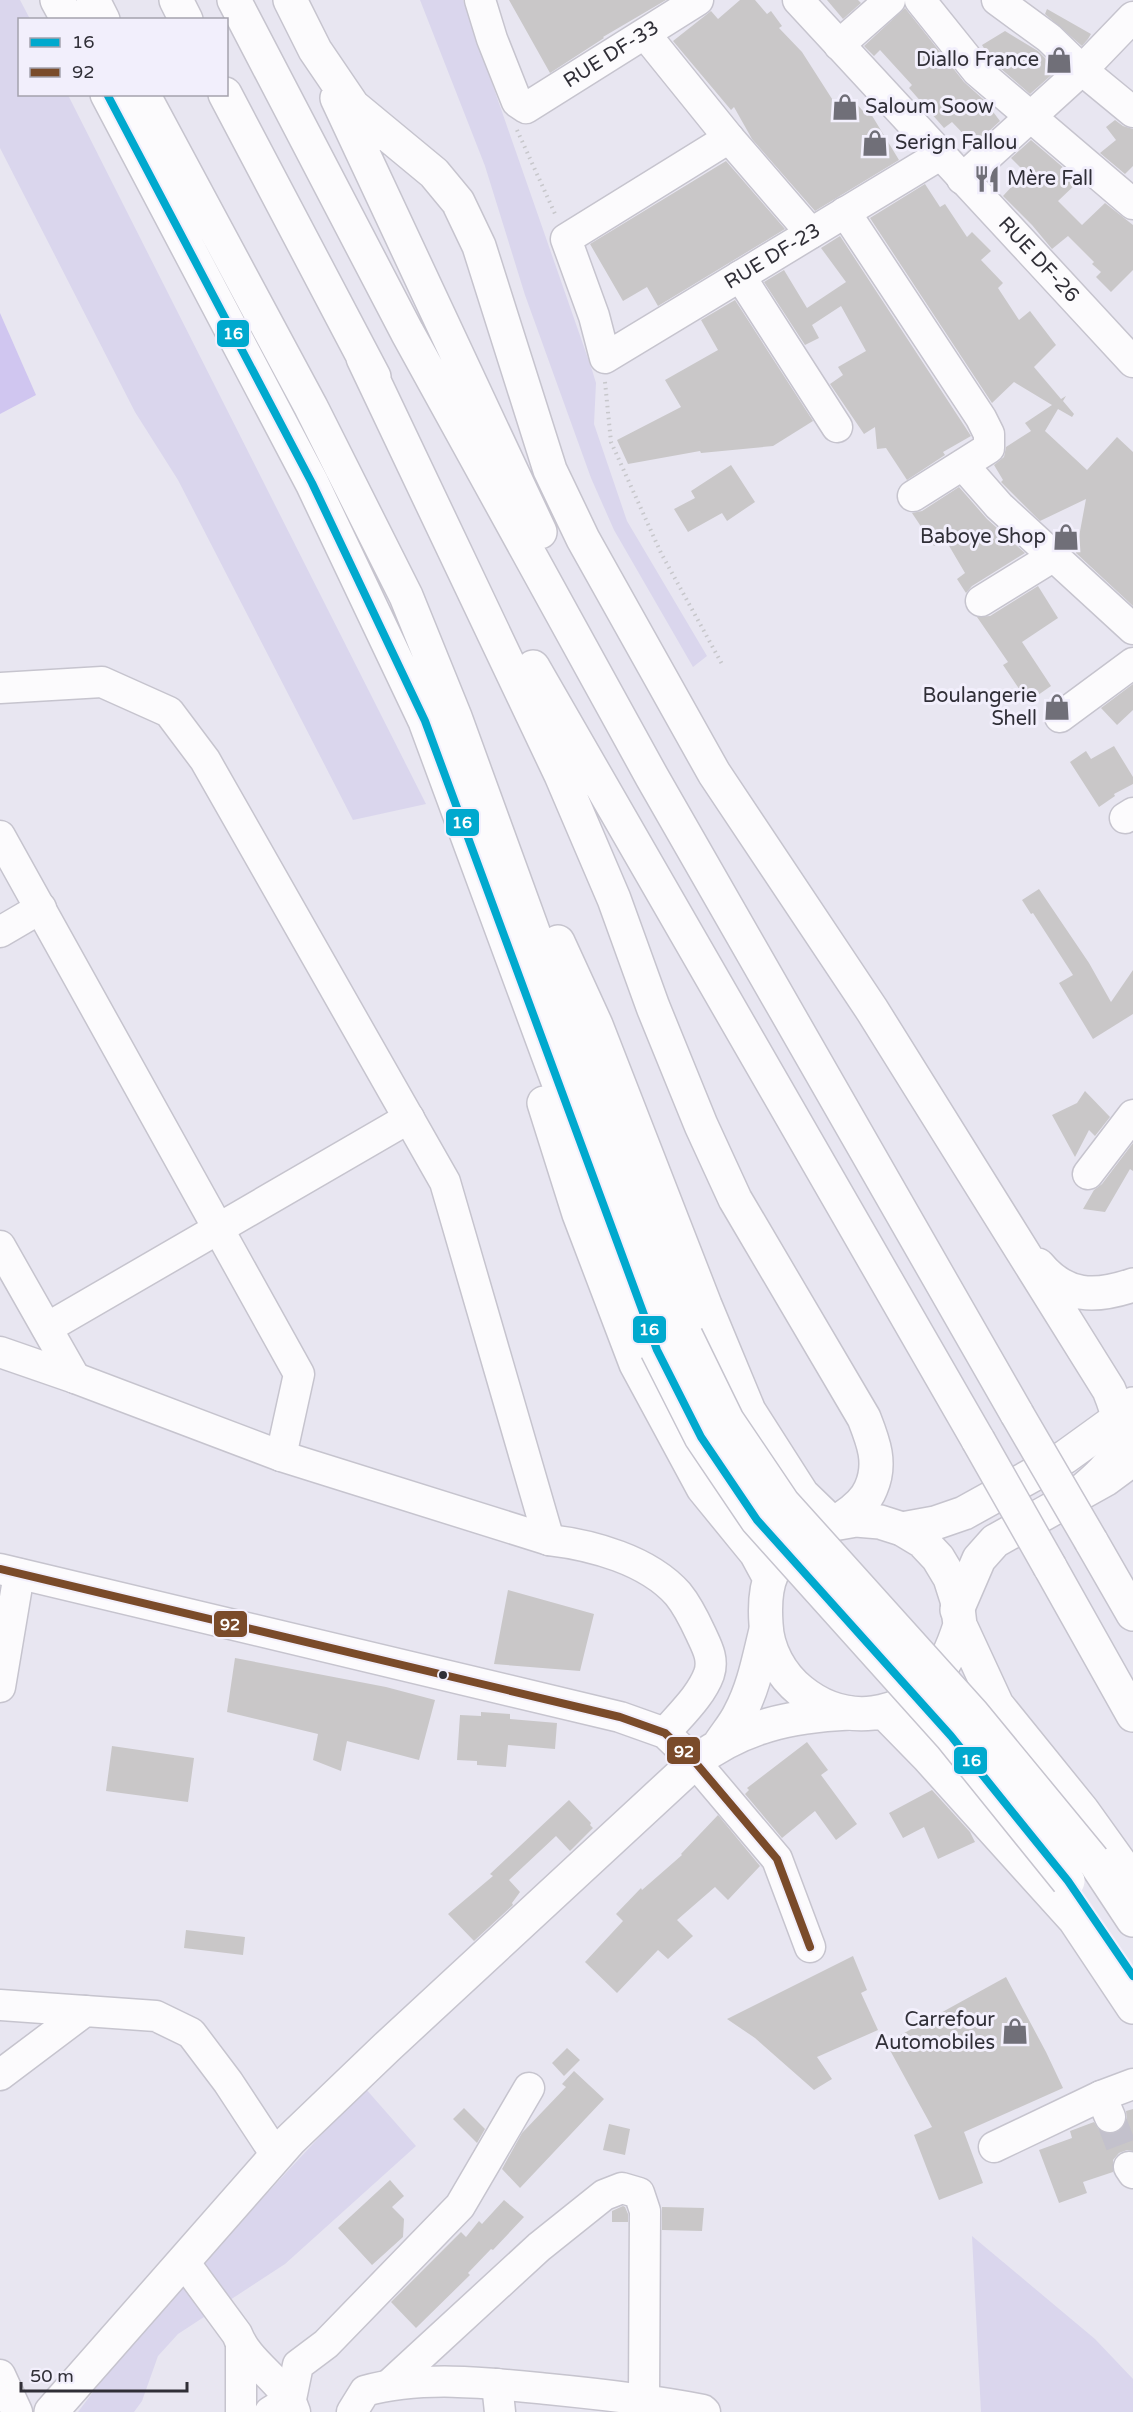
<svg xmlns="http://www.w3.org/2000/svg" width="1133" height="2412" viewBox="0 0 1133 2412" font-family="'Varela Round',sans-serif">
  <rect width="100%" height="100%" fill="#e8e6f1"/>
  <path fill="#dad6ed" d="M0,0h20l10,19 -10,1v74l48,1 358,709 -73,16 -175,-340 -43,-68 -135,-264z
    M420,0h43l129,370 4,13 -2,41 33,97 80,135 -14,11 -79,-137 -23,-52 -66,-183 -40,-129z
    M365,2088l51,58 -131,118 -107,70 -20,22 -16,45 -8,11h-56l60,-80z
    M972,2236l123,103 38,40v33h-152z"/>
  <path fill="#d0c6f0" d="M0,313l36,82 -36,19z"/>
  <path fill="#c9c7c8" d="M509,0h157l-63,37 1,1 -54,35z
    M740,0h15l12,14 4,-3 11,15 -3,2 23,24 32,50 13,-10 20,24 4,-2 28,46 -84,51 -63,-72 -18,-32 -3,3 -58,-69 38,-30 7,8z
    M827,0h31l3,3 -18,16z
    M905,8l59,74 20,18 16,21 -26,24 -22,-23 -8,6 -35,-40 3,-3 -32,-35 -6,6 -10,-10z
    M1047,9l44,25 -3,5 -6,7 -37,-32z
    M1005,31l33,20 19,19 -27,24 -38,-33 -10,-16z
    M1115,120l8,6 10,3v37l-8,8 -25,-21 16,-13 -10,-13z
    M1031,140l48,41 -21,20 24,24 23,-22 28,22v45l-22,22 -15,-15 5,-5 -9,-8 2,-2 -26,-26 -16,13 -20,-24 -29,-29 22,-24 -14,-14z
    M726,161l59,68 -127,77 -11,-19 -24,14 -33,-57z
    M925,184l15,23 5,-3 22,33 5,-5 19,19 -10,9 22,23 -5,5 21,32 11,-9 26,34 -22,22 27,32 5,-3 -3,5 11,13 -2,3 -14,-8 -13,22 42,39 30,-33 16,15v154l-57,-53 10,-54 -46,22 -39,-39 2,-2 -9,-15 10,-8 2,-10 25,-16 -6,-8 27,-18 -38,-23 -22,21 -122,-185z
    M840,236l131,200 -28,16 2,3 -38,25 -21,-32 -9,1 -2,-22 -11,7 -34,-50 13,-9 -5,-8 28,-16 -25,-45 -29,19 7,13 -14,7 -41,-63 20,-12 23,38 39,-26 -25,-34z
    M735,300l78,121 -40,25 -72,7 -1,-2 -72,13 -11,-24 64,-33 -16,-27 53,-30 -17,-30z
    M731,465l24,37 -28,19 -5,-8 -34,19 -14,-23 21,-11 -4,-7z
    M959,487l28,32 38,34 -53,33 -6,7 -9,-14 8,-6 -20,-34 -11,7 -22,-33 10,-2z
    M1038,586l20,32 -36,24 29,44 -23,16 -25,-37 5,-3 -31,-45 13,-1z
    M1133,684v26l-16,15 -16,-17z
    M1114,746l19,31v7l-19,10 1,2 -16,11 -29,-45 16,-11 5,8z
    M1039,889l50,74 22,39 22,-32v44l-40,25 -34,-56 14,-8 -40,-62 -2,1 -9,-14z
    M1085,1091l25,26 -15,19 -6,-6 -14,27 -23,-42 25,-12z
    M1133,1143v28l-3,-2 -25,43 -22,-3 11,-19 8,-6z
    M508,1590l86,24 -14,57 -86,-7z
    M235,1658l151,29 49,13 -16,60 -72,-19 -6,30 -28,-11 5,-26 -91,-22z
    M481,1712l29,2v5l47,4 -2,26 -47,-4 -2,22 -29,-2v-4l-20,-1 3,-45 21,1z
    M807,1742l21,28 -7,5 36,49 -21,16 -21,-29 -33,27 -37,-44 4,-4 -2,-2z
    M112,1746l82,12 -6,44 -82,-11z
    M932,1790l38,42 5,10 -37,17 -14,-32 -21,11 -14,-25z
    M569,1800l22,23 -1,2 3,3 -23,23 -14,-15 -47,44 11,12 -8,11 1,2 -39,36 -26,-27 45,-38 -3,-2z
    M718,1815l42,51 -32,34 -13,-13 -38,33 16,16 -25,23 -10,-9 -41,43 -32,-31 38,-41 -7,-7 25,-26 1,2 40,-35 -1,-1z
    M186,1930l59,7 -2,18 -59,-7z
    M853,1956l14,34 -6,3 17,37 -61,27 15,22 -18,11 -59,-52 -28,-19z
    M1006,1977l40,75 17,36 -99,44 19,51 -44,17 -25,-65 18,-8 -46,-84z
    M567,2048l13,12 -16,16 -12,-13z
    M574,2071l30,28 -84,89 -18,-19 20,-36 44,-46 -4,-3z
    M464,2108l21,21 -8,14 -24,-24z
    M1133,2109v42l-6,-1 -8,3 -6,7v12l-30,10 4,11 -28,10 -20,-53 33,-12 -2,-7 24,-9 6,9 9,3 8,-1 7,-6 3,-7 -1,-9z
    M609,2124l21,5 -5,26 -22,-5z
    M390,2180l14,16 -12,11 12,12 -1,18 -31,28 -34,-37z
    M504,2200l20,17 -31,33 -2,-1 -23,24 2,2 -54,53 -25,-26 70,-70 5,5 13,-16 3,3z
    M623,2206l2,1 3,7v8h-16v-11z
    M662,2207l42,1 -2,23 -40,-1z"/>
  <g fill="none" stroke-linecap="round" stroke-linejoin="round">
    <path stroke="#c3c1cc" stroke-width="30" stroke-dasharray="30 15" stroke-linecap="butt" d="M1110,2117l19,50"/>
    <defs>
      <g id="minor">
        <path id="s1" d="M480,0l12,39 25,63 9,6 172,-108"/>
        <path id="s2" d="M798,0l335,362"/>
        <path d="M920,0l57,71 156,133"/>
        <path d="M997,0l52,38 33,32 51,42"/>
        <path d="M645,34l84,104 82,95"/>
        <path d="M839,45l51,-45"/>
        <path id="s3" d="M729,138l-163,101 28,77 11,42 335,-203"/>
        <path d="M962,179l120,-109 51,-53"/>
        <path d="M845,212l136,206 8,16v14l-76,48"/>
        <path d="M740,276l97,151"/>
        <path d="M963,465l36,41 134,123"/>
        <path d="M981,601l73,-45"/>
        <path d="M0,688l102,-6 67,30 36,48 240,422 104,358"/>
        <path d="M1060,717l73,-54"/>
        <path d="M1125,818l8,-5"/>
        <path d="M0,836l299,538 -18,82"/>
        <path d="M0,932l41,-24"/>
        <path d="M1088,1174l45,-59"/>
        <path d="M0,1246l75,132"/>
        <path d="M47,1328l362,-210"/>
        <path d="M0,1352l75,26 206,78 268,84c43,5 99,20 129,54 9,11 17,27 23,40 6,13 13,25 8,40 -8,22 -29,41 -44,59"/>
        <path d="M0,1569l620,148 45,16 30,29 82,97 33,88"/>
        <path d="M0,1687l19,-113"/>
        <path d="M0,2005l85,6"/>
        <path d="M0,2075l85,-64 71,5 35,17 37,49 48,73"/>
        <path d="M1110,2117l-9,-21 32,-12"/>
        <path d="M994,2147l107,-51"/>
        <path d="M1129,2167l4,6"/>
        <path d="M184,2262l53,72c12,31 48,47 58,78"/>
        <path d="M0,2375l17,37"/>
        <path d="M497,2384l3,28"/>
        <path d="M389,2385l150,-138 65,-52 18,-7 17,5 6,18 -1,188"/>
        <path d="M241,2412v-66"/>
        <path d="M270,2412l21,-13 7,-34 28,-21 134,-138 69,-118"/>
        <path d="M352,2412l13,-21c57,-16 125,-8 183,-2 52,5 103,11 155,21l2,2"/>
      </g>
      <path id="major" d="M902,1529l33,-6 29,-10 101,-56 54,-39 14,-14
        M957,1610l22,-51 16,-18 111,-62 27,-20
        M719,1745c7,-11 16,-21 21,-32 14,-26 19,-55 26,-83
        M51,2412l239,-272 97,-93 308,-285c48,-36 95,-46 154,-49"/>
      <path id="highway" d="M57,0l11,20
        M93,0l10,20
        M176,0l10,20
        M234,0l173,332 245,445 365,637
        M290,0l25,50 38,56 81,67 24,29 21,44 71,224 33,69 131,234 158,237 237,380c22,54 12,69 -32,105
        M107,94l205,389 113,238 232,629
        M143,94l168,313 95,189 49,121 88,242 143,377
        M225,94l149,283
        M337,98l203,434
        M363,358l198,417 53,124 39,108 48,118 34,74 129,219c9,23 18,45 7,70 -5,13 -15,21 -27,29 -12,8 -25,12 -36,19 -37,24 -45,46 -42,88 1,26 15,51 35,67 21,17 46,25 72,22 51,-7 73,-43 87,-88
        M533,667l445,773
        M558,942l38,83 109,280 44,106 53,83 31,30
        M544,1103l35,111 57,150 67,124 53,65 13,24
        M1038,1265c27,33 57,33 95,20
        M833,1524l23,-4 24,2 22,7 20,12 16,17 12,20 7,22 3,25 37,80 85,105 51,71
        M1091,1541l42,73
        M1050,1567l83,148
        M883,1711l45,46 147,163 58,87
        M1094,1861l39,59"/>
    </defs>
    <use href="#minor" stroke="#c6c4ce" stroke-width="33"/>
    <use href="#major" stroke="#c6c4ce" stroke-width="36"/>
    <use href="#highway" stroke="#c6c4ce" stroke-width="36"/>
    <path stroke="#c7c7cb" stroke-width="4" stroke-dasharray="1.5 4.5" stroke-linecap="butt" d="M517,130l39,86
      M605,382l6,60 50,111 61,111"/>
    <use href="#minor" stroke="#fcfbfd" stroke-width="30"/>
    <use href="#major" stroke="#fcfbfd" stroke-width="33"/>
    <use href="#highway" stroke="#fcfbfd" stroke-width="33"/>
    <defs>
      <path id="highway-bridge" d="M686,1336l41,84 56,83 189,210 121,147
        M657,1350l44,87 56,83 194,216 117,145
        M1017,1414l74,127
        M978,1440l72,127"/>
    </defs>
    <use href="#highway-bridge" stroke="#c6c4ce" stroke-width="36" stroke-linecap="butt"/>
    <use href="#highway-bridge" stroke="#fcfbfd" stroke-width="33"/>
    <defs>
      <path id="bus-1" d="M107,94l205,389 113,238 232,629 44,87 56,83 194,216 117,145 65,95"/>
      <path id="bus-2" d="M0,1569l620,148 45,16 30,29 82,97 33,88"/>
    </defs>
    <use href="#bus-1" stroke="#f2effc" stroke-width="12"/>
    <use href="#bus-2" stroke="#f2effc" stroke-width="12"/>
    <use href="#bus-1" stroke="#00a9ce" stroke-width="8"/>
    <use href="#bus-2" stroke="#7a4b2a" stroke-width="8"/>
  </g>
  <defs>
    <symbol id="shop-bare" viewBox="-9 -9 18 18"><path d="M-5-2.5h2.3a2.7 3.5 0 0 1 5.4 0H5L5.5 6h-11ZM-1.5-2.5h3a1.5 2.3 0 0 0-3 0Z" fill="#706f78" stroke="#f2effc" stroke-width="2.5" paint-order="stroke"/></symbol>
    <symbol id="restaurant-bare" viewBox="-9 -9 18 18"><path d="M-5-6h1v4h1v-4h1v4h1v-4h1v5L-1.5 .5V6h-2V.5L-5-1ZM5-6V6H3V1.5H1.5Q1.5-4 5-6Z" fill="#706f78" stroke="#f2effc" stroke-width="2.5" paint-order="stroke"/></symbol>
  </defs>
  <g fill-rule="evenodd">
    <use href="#shop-bare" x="1040" y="41" width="38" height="38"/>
    <use href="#shop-bare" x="826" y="88" width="38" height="38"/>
    <use href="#shop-bare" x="856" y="124" width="38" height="38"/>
    <use href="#restaurant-bare" x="968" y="160" width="38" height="38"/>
    <use href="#shop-bare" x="1047" y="518" width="38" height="38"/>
    <use href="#shop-bare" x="1038" y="688" width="38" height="38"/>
    <use href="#shop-bare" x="996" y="2012" width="38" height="38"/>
  </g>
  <circle fill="#302f37" stroke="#f2effc" stroke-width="2" cx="443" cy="1675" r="5"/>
  <g text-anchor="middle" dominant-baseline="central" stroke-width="6" stroke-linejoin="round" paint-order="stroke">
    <g font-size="20" fill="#302f37" stroke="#f2effc">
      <text stroke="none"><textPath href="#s1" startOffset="220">RUE DF-33</textPath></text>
      <text stroke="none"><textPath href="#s3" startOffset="513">RUE DF-23</textPath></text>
      <text stroke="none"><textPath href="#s2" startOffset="354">RUE DF-26</textPath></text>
    </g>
    <g font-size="20" fill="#302f37" stroke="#f2effc" text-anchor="end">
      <text x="1039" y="60">Diallo France</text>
      <text x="865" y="107" text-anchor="start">Saloum Soow</text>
      <text x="895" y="143" text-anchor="start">Serign Fallou</text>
      <text x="1007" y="179" text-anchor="start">Mère Fall</text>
      <text x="1046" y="537">Baboye Shop</text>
      <text x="1037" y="696">Boulangerie<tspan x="1037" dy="23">Shell</tspan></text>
      <text x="995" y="2020">Carrefour<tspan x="995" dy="23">Automobiles</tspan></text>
    </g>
  </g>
  <g stroke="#f2effc" stroke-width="2">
    <rect x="216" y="319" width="34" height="29" rx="6" fill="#00a9ce"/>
    <rect x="445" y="808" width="35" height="29" rx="6" fill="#00a9ce"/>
    <rect x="632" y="1315" width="35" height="29" rx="6" fill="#00a9ce"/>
    <rect x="213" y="1610" width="35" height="28" rx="6" fill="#7a4b2a"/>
    <rect x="666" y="1736" width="35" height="29" rx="6" fill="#7a4b2a"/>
    <rect x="953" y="1746" width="35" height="29" rx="6" fill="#00a9ce"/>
  </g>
  <g font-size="16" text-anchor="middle" font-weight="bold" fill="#fff">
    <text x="233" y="339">16</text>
    <text x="462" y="828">16</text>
    <text x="649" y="1335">16</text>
    <text x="230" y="1630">92</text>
    <text x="684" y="1757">92</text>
    <text x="971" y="1766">16</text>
  </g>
  <rect x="18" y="18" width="210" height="78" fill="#f2effc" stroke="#a4a2ad" stroke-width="1.5"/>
  <rect x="30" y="38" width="30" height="9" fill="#00a9ce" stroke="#a4a2ad" stroke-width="1.5"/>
  <text x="72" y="48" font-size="18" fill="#302f37">16</text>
  <rect x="30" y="68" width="30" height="9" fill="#7a4b2a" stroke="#a4a2ad" stroke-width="1.5"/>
  <text x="72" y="78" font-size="18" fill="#302f37">92</text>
  <path d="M21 2382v9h166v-9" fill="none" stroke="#302f37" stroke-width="3"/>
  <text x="30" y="2382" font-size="18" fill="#302f37" stroke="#f2effc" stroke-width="4.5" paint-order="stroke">50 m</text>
</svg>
